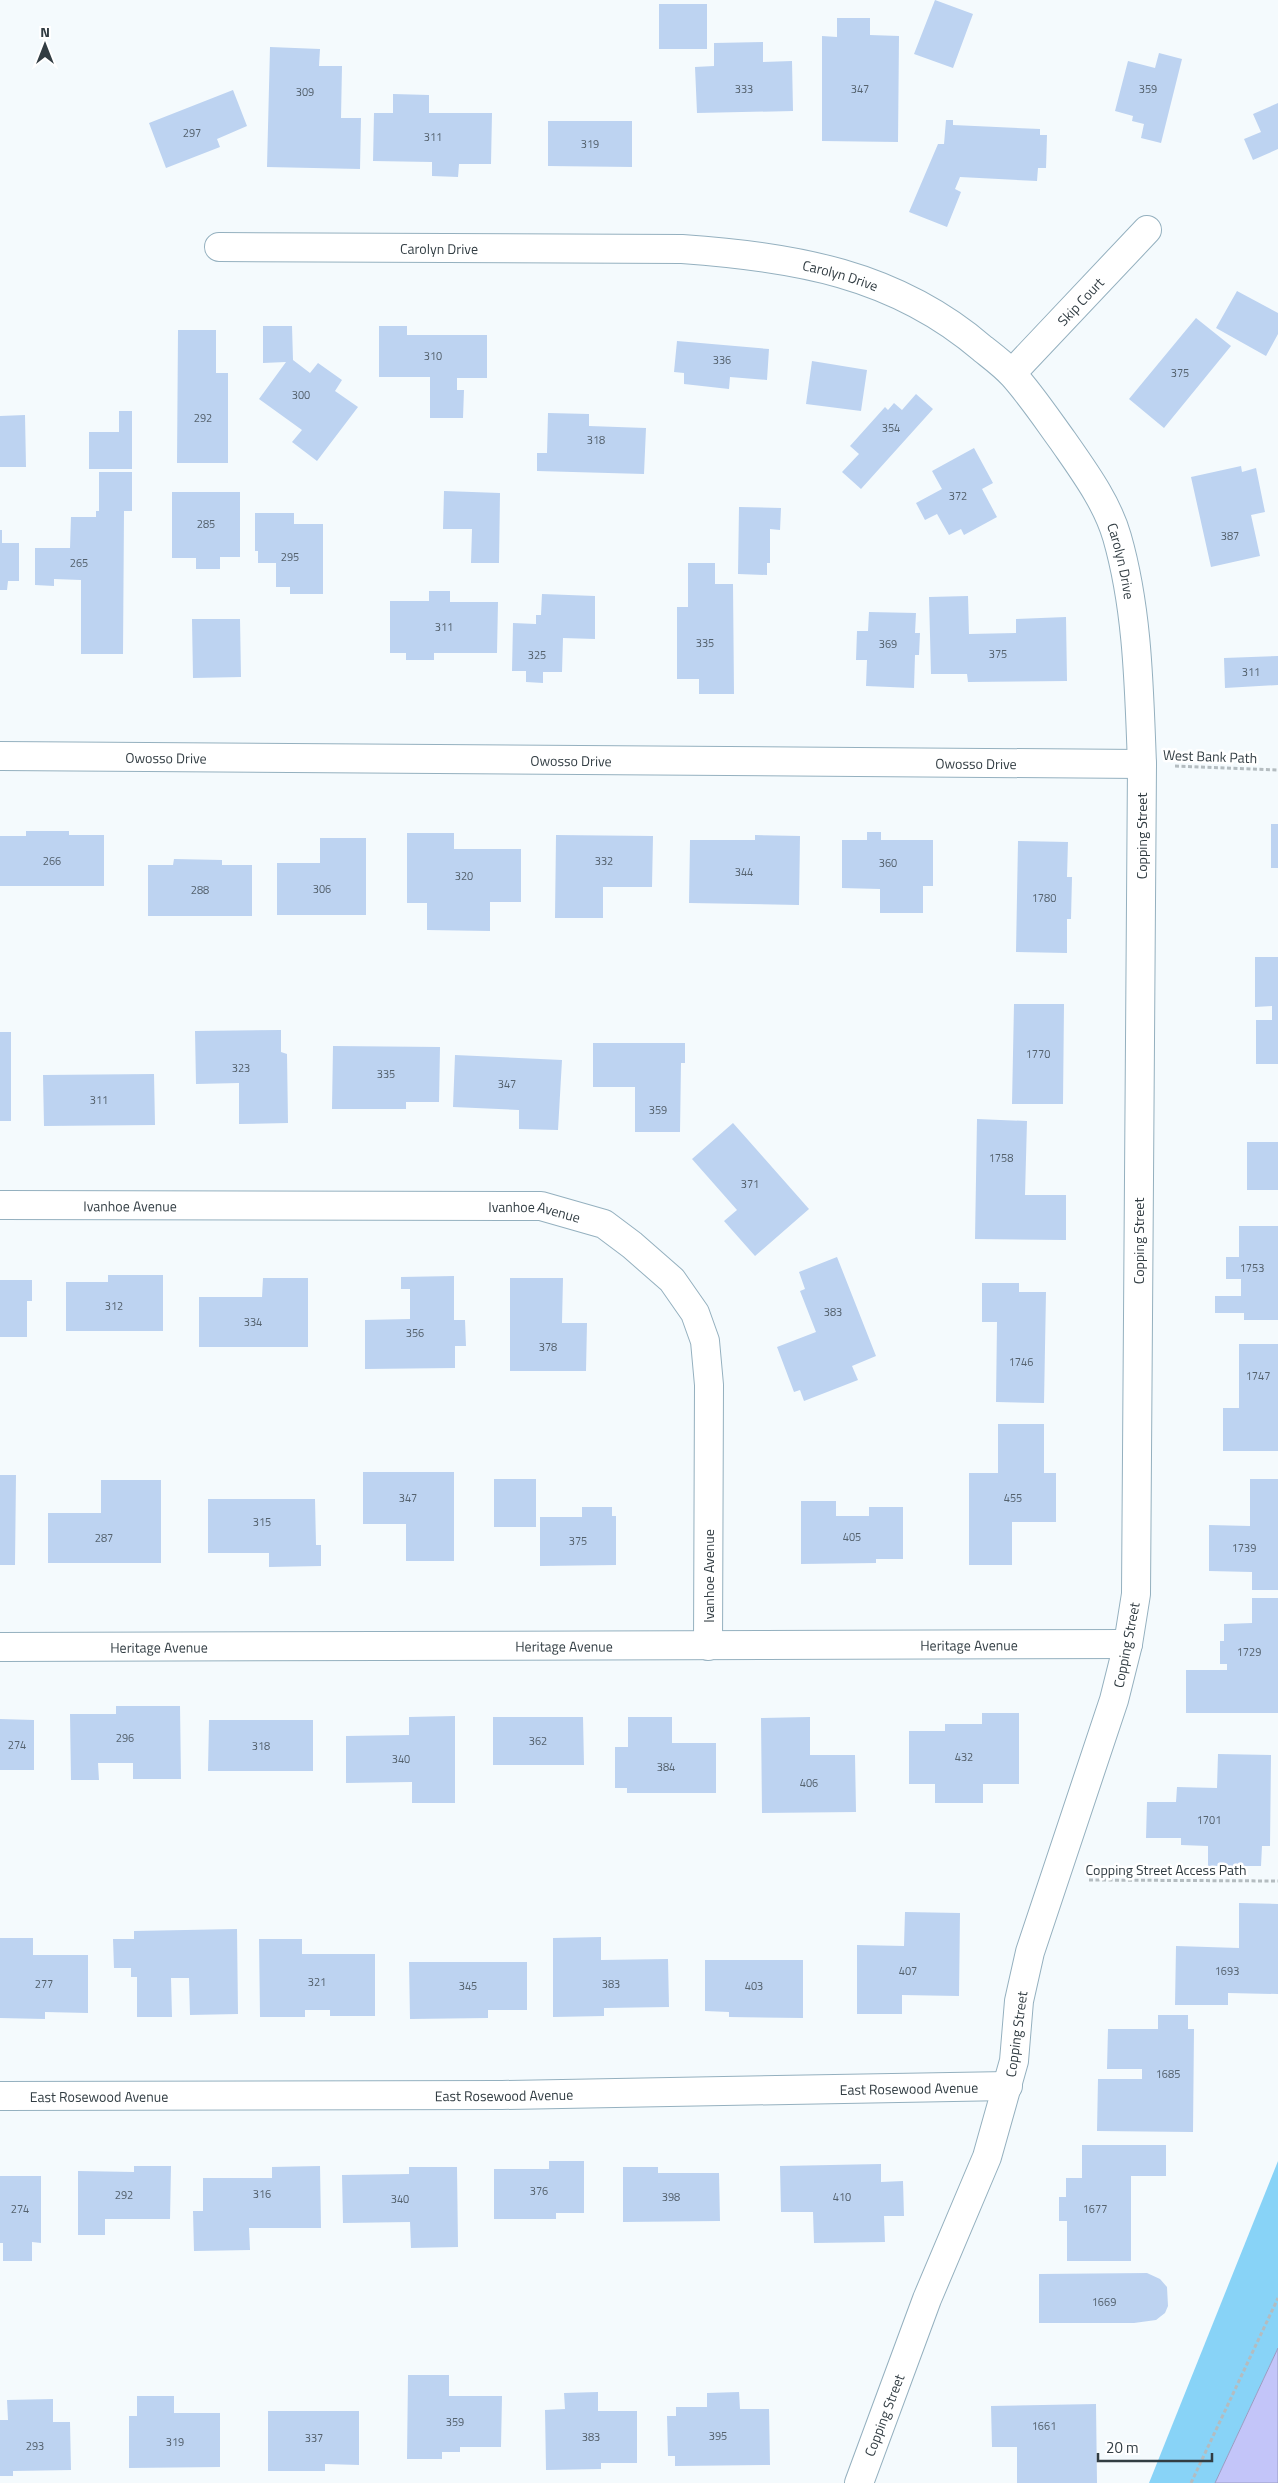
<svg xmlns="http://www.w3.org/2000/svg" width="1278" height="2483" viewBox="0 0 1278 2483" font-family="'Titillium Web',sans-serif">
  <rect width="100%" height="100%" fill="#f4fafd"/>
  <path fill="#88d3f7" d="M1278,2161v187l-63,135h-66z"/>
  <path fill="#c3c5f9" stroke="#989cc2" d="M1278,2348v135h-63z"/>
  <path fill="#bdd3f1" d="M935,0l38,14 -20,54 -39,-14z
    M659,4h48v45h-48z
    M837,18h33v17l29,1 -1,106 -76,-1v-105l15,1z
    M763,42v20l29,-1 1,50 -96,2 -2,-46 19,-1v-23z
    M270,47l50,2 -1,17h23l-1,52h20l-1,51 -93,-2z
    M1159,53l23,6 -21,84 -20,-5 3,-14 -12,-3 1,-5 -18,-5 13,-50 27,7z
    M233,90l14,36 -30,13 3,8 -54,21 -17,-45z
    M393,94l36,1v18h63l-1,51h-32l-1,13 -26,-1v-14l-59,-1 1,-48h19z
    M1278,103v46l-25,11 -9,-21 17,-7 -8,-18z
    M946,120h7v5l87,4v6h7l-1,33h-8l-1,13 -77,-4 -5,12 6,3 -14,35 -38,-15 29,-68h6z
    M548,121h84v46l-84,-1z
    M1237,291l41,22v21l-12,22 -50,-28z
    M1196,318l35,28 -67,82 -35,-29z
    M263,326h29l1,34 17,13 8,-10 24,17 -7,11 23,16 -41,54 -25,-19 10,-12 -43,-31 27,-37 -23,1z
    M379,326h28v9h80v43h-30v12h7l-1,28h-33v-41h-51z
    M178,330h38v43h12v90h-51z
    M677,341l92,8 -2,31 -37,-3 -1,12 -45,-5v-11l-10,-1z
    M812,361l55,9 -6,41 -55,-7z
    M916,394l17,15 -72,80 -19,-17 17,-18 -9,-8 35,-39 3,3 6,-7 8,7z
    M119,411h13v58h-43v-37h30z
    M548,413l41,1v12l57,2 -2,46 -107,-3v-18h10z
    M25,415l1,52h-26v-51z
    M974,448l19,35 -11,6 15,28 -33,18 -3,-6 -12,6 -12,-21 -12,6 -9,-17 26,-14 -10,-18z
    M1241,466l1,6 14,-4 9,44 -14,3 9,41 -49,11 -20,-90z
    M99,472h33v39h-8l-1,143h-42v-74l-27,-1v7l-19,-1v-37h35l1,-31h25v-6h3z
    M444,491l56,2 -1,70h-28l1,-34h-29z
    M172,492h68v65h-20v12h-24v-11h-24z
    M739,507l42,1 -1,22 -10,-1v34h-3v12l-29,-1z
    M255,513h39v11h29v70h-33v-7h-14v-24h-18v-12h-3z
    M0,530h2v13h17v38h-11l-1,9h-7z
    M688,563h27v21h18l1,110h-35v-15h-22v-72h11z
    M429,591h21v11h48l-1,51h-63v7h-28v-7h-16v-52h39z
    M542,594l53,2v43l-32,-1 -1,34h-19v11l-17,-1v-11h-14l1,-48 23,1v-9h5z
    M968,596l1,38 47,-1v-14l50,-2 1,64 -99,1 -1,-8h-36l-2,-77z
    M869,612l47,1 -1,20h5l-1,22h-4l-1,33 -48,-2 1,-26h-11l1,-29h11z
    M192,619h48l1,58 -48,1z
    M1278,656v29l-53,3 -1,-30z
    M1271,824h7v44h-7z
    M26,831h43v4h35v51h-104v-50h26z
    M867,832h14v8h52v46h-10v27h-43v-24l-38,-1v-48h25z
    M407,833h47v16h67v53h-31v29l-63,-1v-27h-20z
    M556,835l97,1 -1,51h-49v31h-48z
    M755,835l45,1 -1,69 -110,-2 1,-63h65z
    M320,838h46v77h-89v-52h43z
    M1018,841l50,1 -1,35h5l-1,42h-4v34l-51,-1z
    M174,859l48,1v5h30v51h-104v-51h25z
    M1255,957h23v107h-22v-44h16v-14l-17,1z
    M1014,1004h50l-1,100h-51z
    M281,1030v22l6,2 1,69 -49,1v-41l-43,1 -1,-53z
    M0,1032h11v89h-11z
    M593,1043h92v20h-4l-1,69h-45v-45h-42z
    M333,1046l107,1 -1,55h-33v7h-74z
    M455,1055l107,5 -4,70 -39,-1v-19l-66,-3z
    M154,1074l1,51 -111,1 -1,-51z
    M977,1119l50,2 -2,74h41v45l-91,-1z
    M733,1123l76,86 -54,47 -31,-35 13,-11 -45,-51z
    M1247,1142h31v48h-31z
    M1239,1226h39v94h-34v-7h-29v-17h26v-17h-15v-22h13z
    M837,1257l39,99 -24,10 6,14 -54,21 -4,-11 -6,2 -17,-45 39,-15 -16,-41 5,-2 -6,-17z
    M108,1275h55v56h-97v-49h42z
    M454,1276v44h11l1,26h-11v22l-90,1v-49l45,-1v-30h-9v-12z
    M263,1278h45v69h-109v-50h63z
    M510,1278h53l-1,45h25l-1,48h-76z
    M0,1280h32v21h-5v36h-27z
    M982,1283h37v9h27l-2,111 -48,-1 1,-80h-15z
    M1239,1344h39v107h-55v-43h16z
    M998,1424h46v49h12v49h-44v43h-43v-92h29z
    M363,1472h91v89h-48v-37h-43z
    M0,1475h16l-1,90h-15z
    M494,1479h42v48h-42z
    M1250,1479h28v111h-26v-18l-43,-1v-46l41,1z
    M101,1480h60v83h-113v-50h53z
    M208,1499h107l1,46h5v21l-52,1v-14h-61z
    M801,1501h35v15h33v-9h34v52h-27v4l-75,1z
    M582,1507h30v9h4v49l-76,1v-49h42z
    M1252,1598h26v115h-92v-43h41v-6h-7v-23h4v-17l28,-1z
    M116,1706h64l1,73h-48v-16h-35l1,17h-28l-1,-66h46z
    M982,1713h37v71h-36v19h-48v-19h-26v-53h36v-7h37z
    M455,1716v87h-43v-21l-66,1v-47l63,-1v-18z
    M493,1717h90l1,48h-91z
    M628,1717h44v26h44v50h-89v-5h-12v-41h13z
    M810,1717v38h45l1,57 -94,1 -1,-95z
    M0,1719l34,1v50h-34z
    M209,1720h104v51h-105z
    M1218,1754l53,1 -1,91h-8l-1,20h-53v-20l-27,-1v-7h-35l1,-36h29l1,-15 40,1z
    M1239,1903l39,1v90l-50,-1v12h-53l1,-59 63,2z
    M905,1912l55,1 -1,83 -57,-1v19h-45v-69l47,1z
    M237,1929l1,85 -48,1 -1,-37h-18l1,39h-35v-40h-6v-9h-17l-1,-29h21v-8z
    M601,1937v23l67,-1 1,48 -65,1v8l-51,1v-79z
    M0,1938h33v17h55v58l-43,-1v7l-45,-1z
    M259,1939h43v15h73v62h-45v-6h-25v7h-45z
    M705,1960h98v58l-74,-1v-5l-24,-1z
    M409,1962h118v48h-39v8l-78,1z
    M1158,2015h30v14h6l-1,103 -96,-1 1,-52h44v-10h-35l1,-40h50z
    M1082,2145h84v31h-35v85h-64v-40h-8v-24h7v-19h16z
    M549,2161h35v52h-28v6h-62v-50h55z
    M881,2164v18l22,-1 1,35h-20l1,26 -71,1 -1,-31h-32l-1,-46z
    M134,2166h37l-1,53h-65v16h-27v-64l56,1z
    M320,2166l1,62h-72l1,22 -56,1 -1,-40h10v-33h69v-11z
    M409,2167h48l1,80 -47,1 -1,-26 -67,1 -1,-48 67,-1z
    M623,2167h35v6h61l1,48 -97,1z
    M0,2176h41v67l-9,-1v19h-29v-18h-3z
    M1147,2273l13,6 7,8 1,19 -3,7 -9,7 -22,3h-95v-49z
    M408,2375h41v21h53l-1,51h-41v5h-18v7h-35z
    M598,2392v19h39v52h-36v6l-55,1 -1,-60 20,-1 -1,-16z
    M739,2392l1,17h29l1,56 -95,1v-10h-7l-1,-40h9v-9h31v-14z
    M137,2396h37v17h46v54l-91,1v-52h8z
    M53,2399v23h17l1,48 -58,1v5h-13v-56h8l-1,-20z
    M1096,2404l1,79h-80v-36h-25l-1,-41z
    M268,2411h91v54l-34,-1v7h-57z"/>
  <g fill="none" stroke-linecap="round" stroke-linejoin="round">
    <defs>
      <g id="minor">
        <path id="s1" d="M219,247l463,2c111,8 213,24 301,100 10,8 21,16 30,26 18,20 34,44 50,66 20,29 44,61 54,96 21,73 22,152 25,227l-6,830 -8,50 -14,56 -84,252 -11,49 -5,60 -27,96 -60,142 -68,184"/>
        <path id="s2" d="M1012,373l135,-143"/>
        <path id="s3" d="M0,1205l541,1 63,18 28,21 40,35 23,33 10,28 4,44 -1,261"/>
        <path id="s4" d="M0,1647l1128,-3"/>
        <path id="s5" d="M0,2096l502,-1 506,-9"/>
      </g>
      <g id="tertiary">
        <path id="s6" d="M0,756l1142,8"/>
      </g>
    </defs>
    <use href="#minor" stroke="#94b0bf" stroke-width="30"/>
    <use href="#tertiary" stroke="#94b0bf" stroke-width="30"/>
    <path stroke="#b4bcc0" stroke-width="3" stroke-dasharray="4 2.5" stroke-linecap="butt" d="M1175,766l103,4
      M1089,1880l189,1
      M1191,2483l87,-185"/>
    <use href="#minor" stroke="#fff" stroke-width="28"/>
    <use href="#tertiary" stroke="#fff" stroke-width="28"/>
  </g>
  <g text-anchor="middle" dominant-baseline="central" stroke-width="5" stroke-linejoin="round" paint-order="stroke">
    <g font-size="11" fill="#55626e">
      <text x="744" y="89">333</text>
      <text x="860" y="89">347</text>
      <text x="1148" y="89">359</text>
      <text x="305" y="92">309</text>
      <text x="192" y="133">297</text>
      <text x="433" y="137">311</text>
      <text x="590" y="144">319</text>
      <text x="433" y="356">310</text>
      <text x="722" y="360">336</text>
      <text x="1180" y="373">375</text>
      <text x="301" y="395">300</text>
      <text x="203" y="418">292</text>
      <text x="891" y="428">354</text>
      <text x="596" y="440">318</text>
      <text x="958" y="496">372</text>
      <text x="206" y="524">285</text>
      <text x="1230" y="536">387</text>
      <text x="290" y="557">295</text>
      <text x="79" y="563">265</text>
      <text x="444" y="627">311</text>
      <text x="705" y="643">335</text>
      <text x="888" y="644">369</text>
      <text x="998" y="654">375</text>
      <text x="537" y="655">325</text>
      <text x="1251" y="672">311</text>
      <text x="52" y="861">266</text>
      <text x="604" y="861">332</text>
      <text x="888" y="863">360</text>
      <text x="744" y="872">344</text>
      <text x="464" y="876">320</text>
      <text x="322" y="889">306</text>
      <text x="200" y="890">288</text>
      <text x="1044" y="898">1780</text>
      <text x="1038" y="1054">1770</text>
      <text x="241" y="1068">323</text>
      <text x="386" y="1074">335</text>
      <text x="507" y="1084">347</text>
      <text x="99" y="1100">311</text>
      <text x="658" y="1110">359</text>
      <text x="1001" y="1158">1758</text>
      <text x="750" y="1184">371</text>
      <text x="1252" y="1268">1753</text>
      <text x="114" y="1306">312</text>
      <text x="833" y="1312">383</text>
      <text x="253" y="1322">334</text>
      <text x="415" y="1333">356</text>
      <text x="548" y="1347">378</text>
      <text x="1021" y="1362">1746</text>
      <text x="1258" y="1376">1747</text>
      <text x="408" y="1498">347</text>
      <text x="1013" y="1498">455</text>
      <text x="262" y="1522">315</text>
      <text x="852" y="1537">405</text>
      <text x="104" y="1538">287</text>
      <text x="578" y="1541">375</text>
      <text x="1244" y="1548">1739</text>
      <text x="1249" y="1652">1729</text>
      <text x="125" y="1738">296</text>
      <text x="538" y="1741">362</text>
      <text x="17" y="1745">274</text>
      <text x="261" y="1746">318</text>
      <text x="964" y="1757">432</text>
      <text x="401" y="1759">340</text>
      <text x="666" y="1767">384</text>
      <text x="809" y="1783">406</text>
      <text x="1209" y="1820">1701</text>
      <text x="908" y="1971">407</text>
      <text x="1227" y="1971">1693</text>
      <text x="317" y="1982">321</text>
      <text x="44" y="1984">277</text>
      <text x="611" y="1984">383</text>
      <text x="468" y="1986">345</text>
      <text x="754" y="1986">403</text>
      <text x="1168" y="2074">1685</text>
      <text x="539" y="2191">376</text>
      <text x="262" y="2194">316</text>
      <text x="124" y="2195">292</text>
      <text x="671" y="2197">398</text>
      <text x="842" y="2197">410</text>
      <text x="400" y="2199">340</text>
      <text x="20" y="2209">274</text>
      <text x="1095" y="2209">1677</text>
      <text x="1104" y="2302">1669</text>
      <text x="455" y="2422">359</text>
      <text x="1044" y="2426">1661</text>
      <text x="718" y="2436">395</text>
      <text x="591" y="2437">383</text>
      <text x="314" y="2438">337</text>
      <text x="175" y="2442">319</text>
      <text x="35" y="2446">293</text>
    </g>
    <g font-size="14" fill="#323d43" stroke="#fff">
      <text stroke="none"><textPath href="#s1" startOffset="220">Carolyn Drive</textPath></text>
      <text stroke="none"><textPath href="#s1" startOffset="624">Carolyn Drive</textPath></text>
      <text stroke="none"><textPath href="#s2" startOffset="99">Skip Court</textPath></text>
      <text stroke="none"><textPath href="#s1" startOffset="1044">Carolyn Drive</textPath></text>
      <text transform="translate(1210 756) rotate(2)">West Bank Path</text>
      <text stroke="none"><textPath href="#s6" startOffset="166">Owosso Drive</textPath></text>
      <text stroke="none"><textPath href="#s6" startOffset="571">Owosso Drive</textPath></text>
      <text stroke="none"><textPath href="#s6" startOffset="976">Owosso Drive</textPath></text>
      <text transform="translate(1141 836) rotate(-90)">Copping Street</text>
      <text stroke="none"><textPath href="#s3" startOffset="130">Ivanhoe Avenue</textPath></text>
      <text stroke="none"><textPath href="#s3" startOffset="535">Ivanhoe Avenue</textPath></text>
      <text transform="translate(1138 1241) rotate(-90)">Copping Street</text>
      <text transform="translate(708 1576) rotate(-90)">Ivanhoe Avenue</text>
      <text stroke="none"><textPath href="#s4" startOffset="969">Heritage Avenue</textPath></text>
      <text transform="translate(1126 1645) rotate(-79)">Copping Street</text>
      <text stroke="none"><textPath href="#s4" startOffset="564">Heritage Avenue</textPath></text>
      <text stroke="none"><textPath href="#s4" startOffset="159">Heritage Avenue</textPath></text>
      <text x="1166" y="1869">Copping Street Access Path</text>
      <text transform="translate(1016 2034) rotate(-82)">Copping Street</text>
      <text stroke="none"><textPath href="#s5" startOffset="909">East Rosewood Avenue</textPath></text>
      <text stroke="none"><textPath href="#s5" startOffset="504">East Rosewood Avenue</textPath></text>
      <text stroke="none"><textPath href="#s5" startOffset="99">East Rosewood Avenue</textPath></text>
      <text transform="translate(884 2415) rotate(-69)">Copping Street</text>
    </g>
  </g>
  <g transform="translate(45 45)" stroke="#ffffff" stroke-width="4" paint-order="stroke">
  <path d="M0-4L9 19L0 12L-9 19Z" fill="#323d43"/>
  <text y="-8" font-size="14" font-weight="bold" text-anchor="middle" fill="#323d43">N</text>
  </g>
  <path d="M1098 2453v8h114v-8" fill="none" stroke="#323d43" stroke-width="2.5"/>
  <text x="1106" y="2453" font-size="15" fill="#323d43" stroke="#ffffff" stroke-width="4" paint-order="stroke">20 m</text>
</svg>
